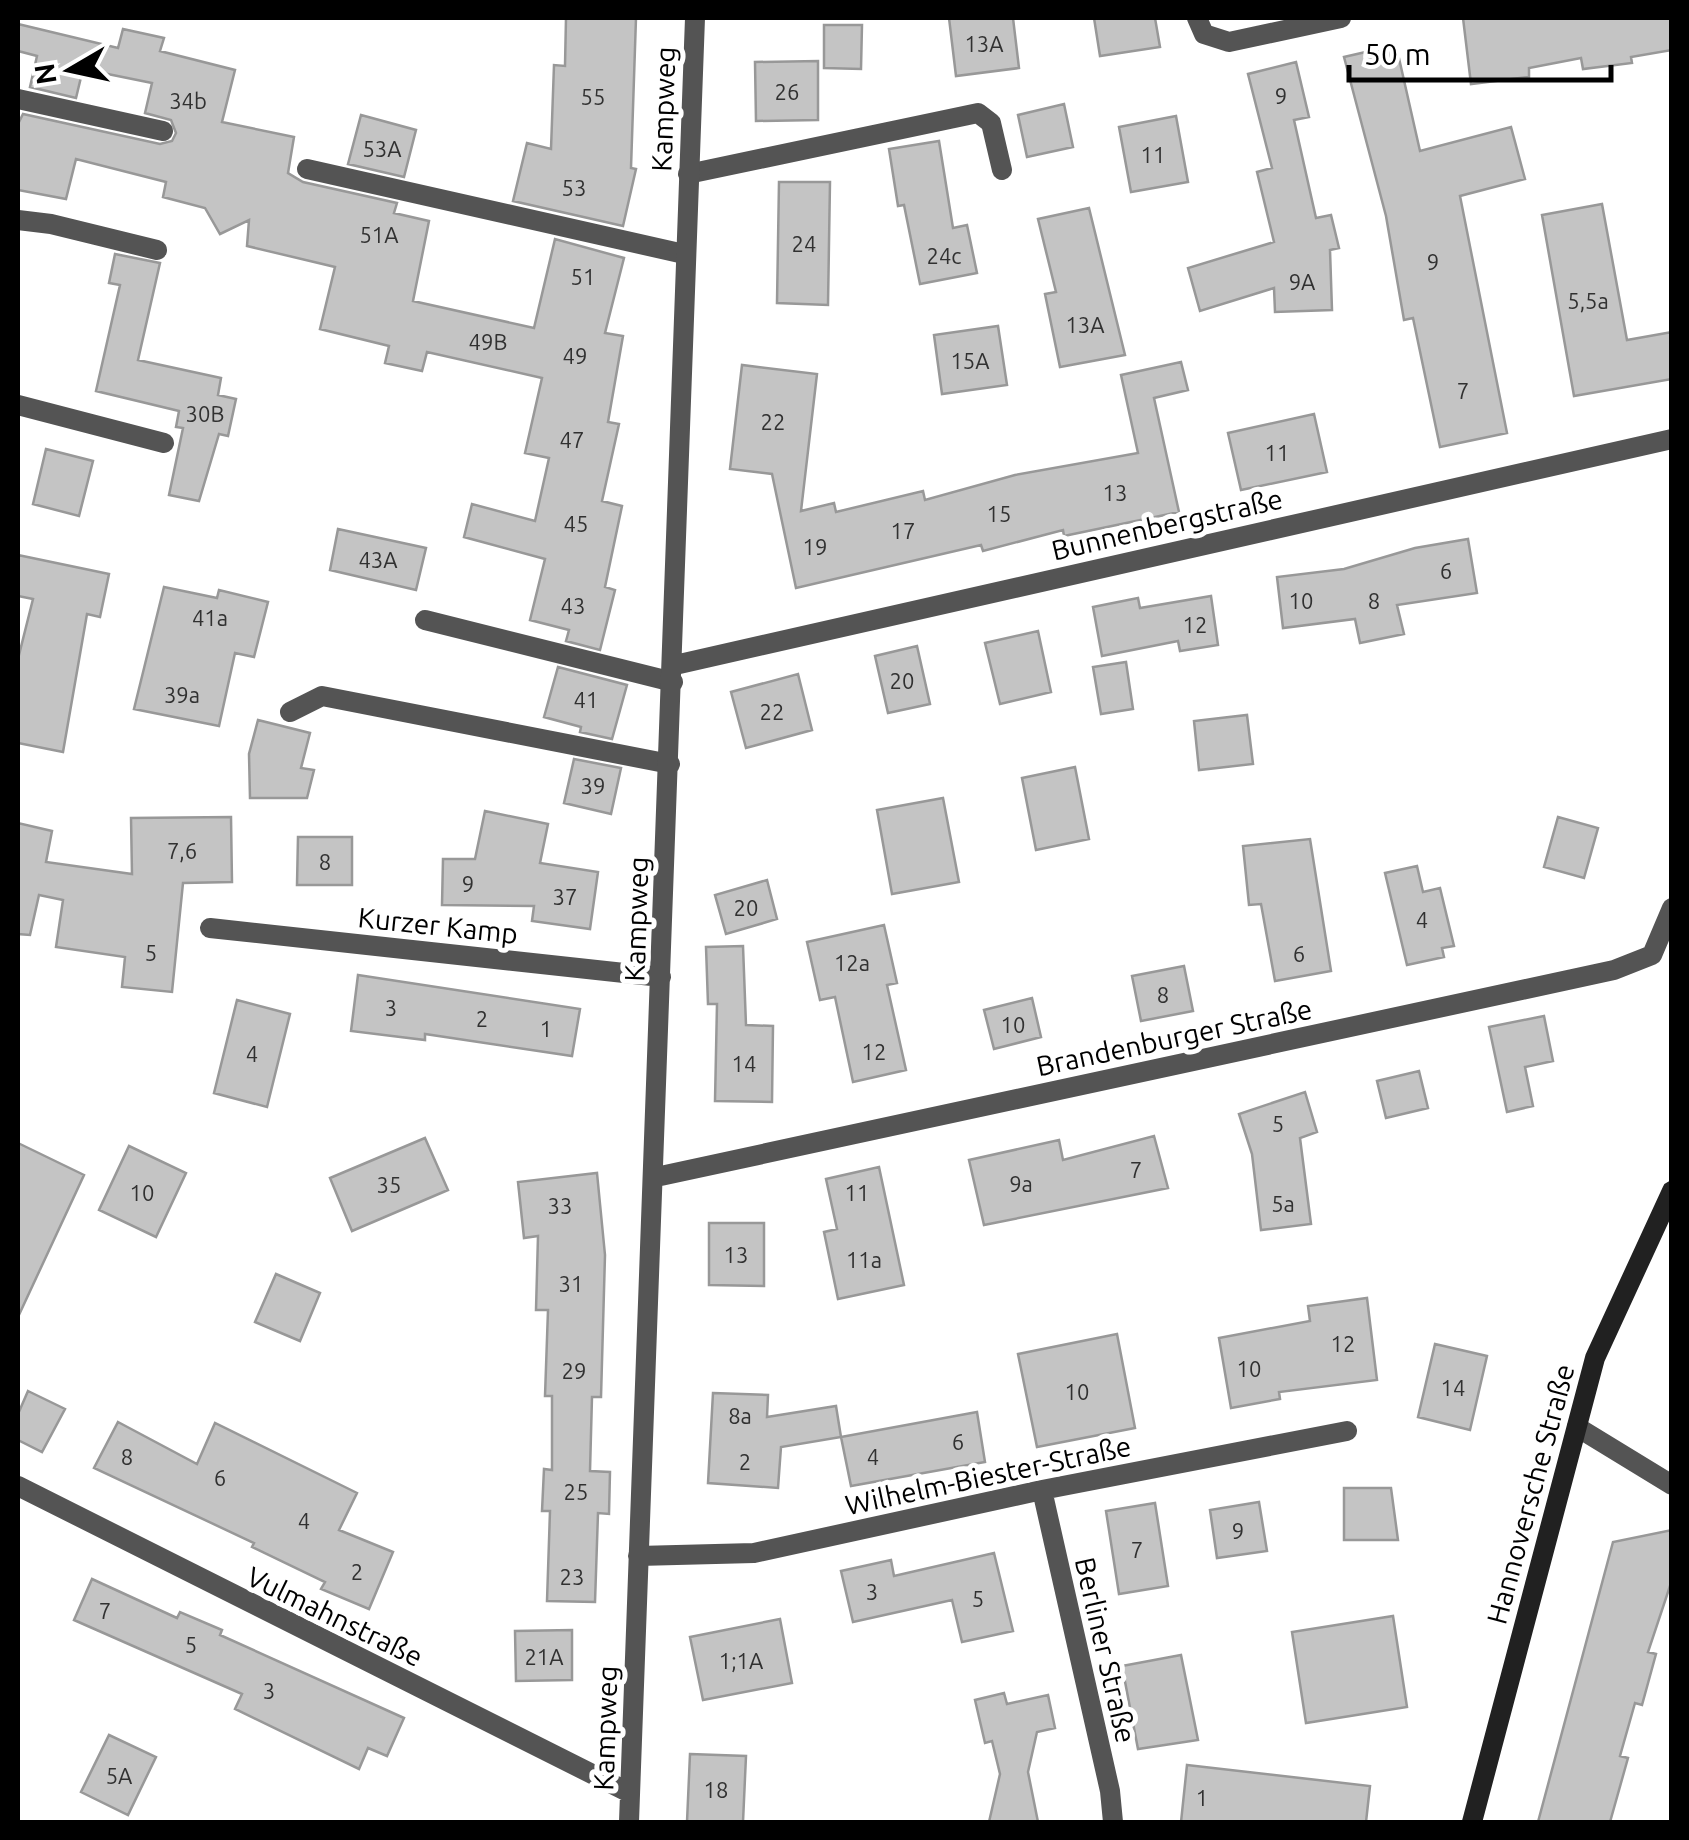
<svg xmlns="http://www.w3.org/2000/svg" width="1689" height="1840" viewBox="0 0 1689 1840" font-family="Ubuntu,sans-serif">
  <rect width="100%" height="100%" fill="#fff"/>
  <path fill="#c4c4c4" stroke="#989898" stroke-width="2.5" d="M566,18h70l-5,150 5,1 -13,57 -110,-25 14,-58 24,6 3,-84 11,1z
    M949,18h64l6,50 -63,8z
    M1094,18h61l5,29 -60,9z
    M1463,18h209v32l-41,7 1,6 -49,6 -2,-11 -52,10v9l-58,7z
    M18,24l100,24 5,-19 41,9 -4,13 75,19 -13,52 72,15 -6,36 15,9 94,21 -3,10 35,8 -16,80 121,27 21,-89 69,19 -19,75 18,3 -15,86 11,2 -17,77 20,5 -17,81 10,3 -15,60 -34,-9 3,-11 -39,-10 15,-61 -81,-22 8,-33 63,17 14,-63 -24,-5 17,-75 -115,-26 -5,19 -37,-8 4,-17 -69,-17 15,-62 -88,-21 2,-26 -29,14 -15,-26 -42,-11 3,-15 -90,-23 -10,40 -48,-9v-66l5,-10 137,30 12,-3 4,-8 -5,-13 -26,-7 7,-30 -69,-14 -7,29 -46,-11 7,-31 -19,-5z
    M824,25h38l-1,44 -37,-1z
    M1396,45l24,106 91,-24 14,52 -65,17 47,237 -67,14 -27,-129 -9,2 -18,-104 -42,-159z
    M818,61v59l-62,1 -1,-59z
    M1296,62l13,55 -15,3 22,98 15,-3 8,33 -9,2 2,60 -57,2 -1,-24 -74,23 -12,-43 86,-26 -17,-70 15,-4 -24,-94z
    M1064,104l9,43 -46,10 -9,-42z
    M361,115l55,15 -12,47 -56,-13z
    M1176,116l12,66 -57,10 -12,-65z
    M939,141l14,87 14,-3 10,48 -57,11 -16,-79 -6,1 -9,-57z
    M779,182h51l-2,123 -51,-2z
    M1602,204l25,136 45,-8v47l-98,17 -32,-181z
    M1089,208l36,147 -65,12 -15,-73 11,-2 -18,-73z
    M115,254l45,9 -22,97 83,18 -3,17 18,4 -8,37 -9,-2 -20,67 -30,-6 14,-67 -7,-1 3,-16 -83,-20 24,-106 -11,-2z
    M998,326l9,59 -65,9 -8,-59z
    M1181,362l7,28 -34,8 25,114 -115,24 -1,-6 -80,21 -2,-6 -185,43 -24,-114 -42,-5 12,-104 75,9 -16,137 33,-8 2,9 87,-21 2,9 90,-25 123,-22 -17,-78z
    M1314,414l13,58 -86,18 -13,-57z
    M46,449l47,12 -14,55 -46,-12z
    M338,529l88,19 -10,42 -86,-20z
    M1468,539l9,54 -80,12 7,29 -44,9 -5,-24 -72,9 -6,-51 67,-8 71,-21z
    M18,555l91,19 -9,43 -13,-3 -24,138 -45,-9v-84l15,-60 -15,-3z
    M164,587l53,11 2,-8 49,12 -14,55 -19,-4 -16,73 -85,-17z
    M1211,596l7,49 -38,6 -2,-10 -76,15 -9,-49 45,-9 2,10z
    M1038,631l13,61 -51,12 -15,-61z
    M917,646l13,58 -42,9 -13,-57z
    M1126,662l7,47 -32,5 -8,-47z
    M558,667l69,18 -15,54 -32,-7 1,-5 -37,-10z
    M798,674l14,56 -66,18 -15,-56z
    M1247,715l6,49 -54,6 -5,-49z
    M258,720l52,13 -9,35 13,2 -7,28h-57l-1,-44z
    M574,759l47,9 -10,46 -47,-11z
    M1075,767l14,72 -53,11 -14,-72z
    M943,798l16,84 -67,12 -15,-84z
    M485,811l63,13 -8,39 58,9 -8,57 -58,-8 2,-15 -92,-1 1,-46h32z
    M231,817l1,65 -49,1 -11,109 -50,-5 3,-30 -69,-10 7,-47 -24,-5 -9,40 -12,-1v-111l34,8 -6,31 86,12 -1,-56z
    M1558,817l40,11 -14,50 -40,-11z
    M298,837h54v48h-55z
    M1310,839l21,132 -56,10 -14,-77 -12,1 -6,-59z
    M1417,866l6,26 17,-4 14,58 -12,2 2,9 -37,8 -22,-92z
    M767,880l10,39 -51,15 -11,-39z
    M884,925l13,58 -10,2 19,85 -53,12 -18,-85 -15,3 -13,-58z
    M743,946l3,79 27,1 -1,76 -57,-1 2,-97h-9l-2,-57z
    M1184,966l9,45 -52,10 -9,-45z
    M358,975l222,34 -8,47 -147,-22v6l-74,-9z
    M1032,998l9,39 -47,12 -10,-39z
    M237,1000l53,14 -23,93 -53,-14z
    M1544,1016l9,45 -28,6 8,39 -26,6 -18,-85z
    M1419,1071l9,37 -42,10 -9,-37z
    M1305,1092l12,40 -17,6 11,86 -50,6 -9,-76 -13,-40z
    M1154,1136l14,52 -184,37 -15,-65 90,-20 4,20z
    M425,1138l23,52 -96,41 -22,-53z
    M18,1143l66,32 -66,142z
    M129,1146l57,27 -30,64 -57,-27z
    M879,1167l25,118 -66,14 -14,-67 13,-3 -11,-50z
    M597,1173l8,82 -4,142h-9l-2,74 20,1 -1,42 -11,-1 -3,89 -48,-1 3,-90h-8l2,-42 8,1v-74h-7l3,-86h-12l2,-74 -14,2 -6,-56z
    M709,1223h55v63l-55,-1z
    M276,1274l44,19 -20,48 -45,-19z
    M1367,1298l10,82 -98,12 1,7 -49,9 -12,-70 91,-17 -2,-15z
    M1117,1334l18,94 -98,19 -19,-93z
    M1435,1344l52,12 -17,74 -52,-13z
    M28,1391l37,18 -23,43 -24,-12v-26z
    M713,1393l55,2 -1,22 69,-11 5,31 -60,10 -3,41 -70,-5z
    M977,1412l8,50 -134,24 -10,-49z
    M118,1422l79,42 18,-41 142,70 -18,37 54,22 -24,57 -48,-20 4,-7 -73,-35 2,-4 -160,-75z
    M1344,1488h47l7,52h-54z
    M1259,1502l8,49 -50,7 -7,-48z
    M1155,1503l13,83 -49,8 -13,-83z
    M1672,1530v50l-24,72 8,2 -14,51 -7,-2 -15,53 8,2 -18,64h-72l75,-280z
    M994,1553l19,78 -51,11 -10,-42 -99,22 -12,-51 50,-11 3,16z
    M92,1579l85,39 3,-6 42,18 -2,5 184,83 -17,38 -19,-8 -9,21 -124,-60 7,-15 -168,-74z
    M1393,1616l14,91 -101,16 -14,-91z
    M780,1619l12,64 -89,17 -13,-63z
    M572,1630v50l-56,1 -1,-50z
    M1181,1655l17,85 -60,9 -16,-83z
    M1004,1693l3,11 41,-9 7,33 -18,4 -9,40 10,50h-49l11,-48 -8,-33 -7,2 -10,-43z
    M109,1735l47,22 -28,58 -47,-23z
    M690,1754l56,2 -3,66h-56z
    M1187,1765l183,21 -4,36h-185z"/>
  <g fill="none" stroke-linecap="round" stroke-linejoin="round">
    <path stroke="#545454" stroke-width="20" d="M18,99l145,32
      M307,169l377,85
      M688,174l290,-61 13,10 11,47
      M18,220l33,4 106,26
      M18,405l146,38
      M425,620l248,62
      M290,712l32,-16 348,68
      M1577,1427l95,58"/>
    <path stroke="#545454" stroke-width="20" d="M1197,18l7,16 25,8 112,-24
      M675,665l997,-226
      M210,928l451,49
      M656,1177l958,-207 38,-15 20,-47
      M18,1486l612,307
      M1042,1490l68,301 3,31
      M638,1556l116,-3 288,-63 305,-59
      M629,1822l66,-1804"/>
    <path stroke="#212121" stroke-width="20" d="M1472,1822l123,-464 77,-167"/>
  </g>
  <g text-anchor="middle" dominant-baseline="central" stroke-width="10" stroke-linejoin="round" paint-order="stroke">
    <g font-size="22" fill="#313131">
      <text x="984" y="43">13A</text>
      <text x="787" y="91">26</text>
      <text x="1281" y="95">9</text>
      <text x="593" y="96">55</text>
      <text x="188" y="100">34b</text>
      <text x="382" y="148">53A</text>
      <text x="1153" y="154">11</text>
      <text x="574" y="187">53</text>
      <text x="379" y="234">51A</text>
      <text x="804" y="243">24</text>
      <text x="944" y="255">24c</text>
      <text x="1433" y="261">9</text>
      <text x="583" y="276">51</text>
      <text x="1302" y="281">9A</text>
      <text x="1588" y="300">5,5a</text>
      <text x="1085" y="324">13A</text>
      <text x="488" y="341">49B</text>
      <text x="575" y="355">49</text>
      <text x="970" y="360">15A</text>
      <text x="1463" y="390">7</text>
      <text x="205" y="413">30B</text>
      <text x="773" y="421">22</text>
      <text x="572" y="439">47</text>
      <text x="1277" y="452">11</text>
      <text x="1115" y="492">13</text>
      <text x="999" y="513">15</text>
      <text x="576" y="523">45</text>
      <text x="903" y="530">17</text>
      <text x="815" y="546">19</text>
      <text x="378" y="559">43A</text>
      <text x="1446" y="570">6</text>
      <text x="1301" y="600">10</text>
      <text x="1374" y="600">8</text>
      <text x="573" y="605">43</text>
      <text x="210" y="617">41a</text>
      <text x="1195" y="624">12</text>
      <text x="902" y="680">20</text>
      <text x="182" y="694">39a</text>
      <text x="586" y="699">41</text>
      <text x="772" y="711">22</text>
      <text x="593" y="785">39</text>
      <text x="182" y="850">7,6</text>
      <text x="325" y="861">8</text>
      <text x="468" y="883">9</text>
      <text x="565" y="896">37</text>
      <text x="746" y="907">20</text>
      <text x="1422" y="919">4</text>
      <text x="151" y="952">5</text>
      <text x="1299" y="953">6</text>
      <text x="852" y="962">12a</text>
      <text x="1163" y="994">8</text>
      <text x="391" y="1007">3</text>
      <text x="482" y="1018">2</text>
      <text x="1013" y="1024">10</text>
      <text x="546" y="1028">1</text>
      <text x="874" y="1051">12</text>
      <text x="252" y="1053">4</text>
      <text x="744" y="1063">14</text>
      <text x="1278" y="1123">5</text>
      <text x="1136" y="1169">7</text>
      <text x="1021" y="1183">9a</text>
      <text x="389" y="1184">35</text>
      <text x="142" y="1192">10</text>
      <text x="857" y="1192">11</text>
      <text x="1283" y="1203">5a</text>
      <text x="560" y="1205">33</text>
      <text x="736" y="1254">13</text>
      <text x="864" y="1259">11a</text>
      <text x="571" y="1283">31</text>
      <text x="1343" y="1343">12</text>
      <text x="1249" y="1368">10</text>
      <text x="574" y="1370">29</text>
      <text x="1453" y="1387">14</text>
      <text x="1077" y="1391">10</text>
      <text x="740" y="1415">8a</text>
      <text x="958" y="1441">6</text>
      <text x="127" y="1456">8</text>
      <text x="873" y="1456">4</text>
      <text x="745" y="1461">2</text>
      <text x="220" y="1477">6</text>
      <text x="576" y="1491">25</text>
      <text x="304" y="1520">4</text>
      <text x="1238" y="1530">9</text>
      <text x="1137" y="1549">7</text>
      <text x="357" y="1571">2</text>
      <text x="572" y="1576">23</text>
      <text x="872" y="1591">3</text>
      <text x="978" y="1598">5</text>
      <text x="105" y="1610">7</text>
      <text x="191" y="1644">5</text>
      <text x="544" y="1656">21A</text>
      <text x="741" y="1660">1;1A</text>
      <text x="269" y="1690">3</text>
      <text x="119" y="1775">5A</text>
      <text x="716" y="1789">18</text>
      <text x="1202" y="1797">1</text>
    </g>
    <g font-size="28" fill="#000" stroke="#fff">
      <text transform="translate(663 109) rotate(-88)">Kampweg</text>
      <text transform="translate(1167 524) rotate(-13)">Bunnenbergstraße</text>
      <text transform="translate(636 919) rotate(-88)">Kampweg</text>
      <text transform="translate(438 925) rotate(6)">Kurzer Kamp</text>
      <text transform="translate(1174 1037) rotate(-12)">Brandenburger Straße</text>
      <text transform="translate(988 1475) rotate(-12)">Wilhelm-Biester-Straße</text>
      <text transform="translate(1530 1494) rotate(-75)">Hannoversche Straße</text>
      <text transform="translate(335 1616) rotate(26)">Vulmahnstraße</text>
      <text transform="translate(1106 1650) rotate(77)">Berliner Straße</text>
      <text transform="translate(605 1728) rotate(-88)">Kampweg</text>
    </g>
  </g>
  <rect width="1689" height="1840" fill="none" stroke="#000000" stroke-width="40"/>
  <g transform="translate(70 70) rotate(261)" stroke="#ffffff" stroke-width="8" paint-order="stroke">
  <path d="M0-8L18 38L0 25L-18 38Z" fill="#000000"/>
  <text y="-15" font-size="28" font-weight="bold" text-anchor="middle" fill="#000000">N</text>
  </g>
  <path d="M1349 65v15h262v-15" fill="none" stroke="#000000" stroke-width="5"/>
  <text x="1364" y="65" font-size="30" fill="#000000" stroke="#ffffff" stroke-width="8" paint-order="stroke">50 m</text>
</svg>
